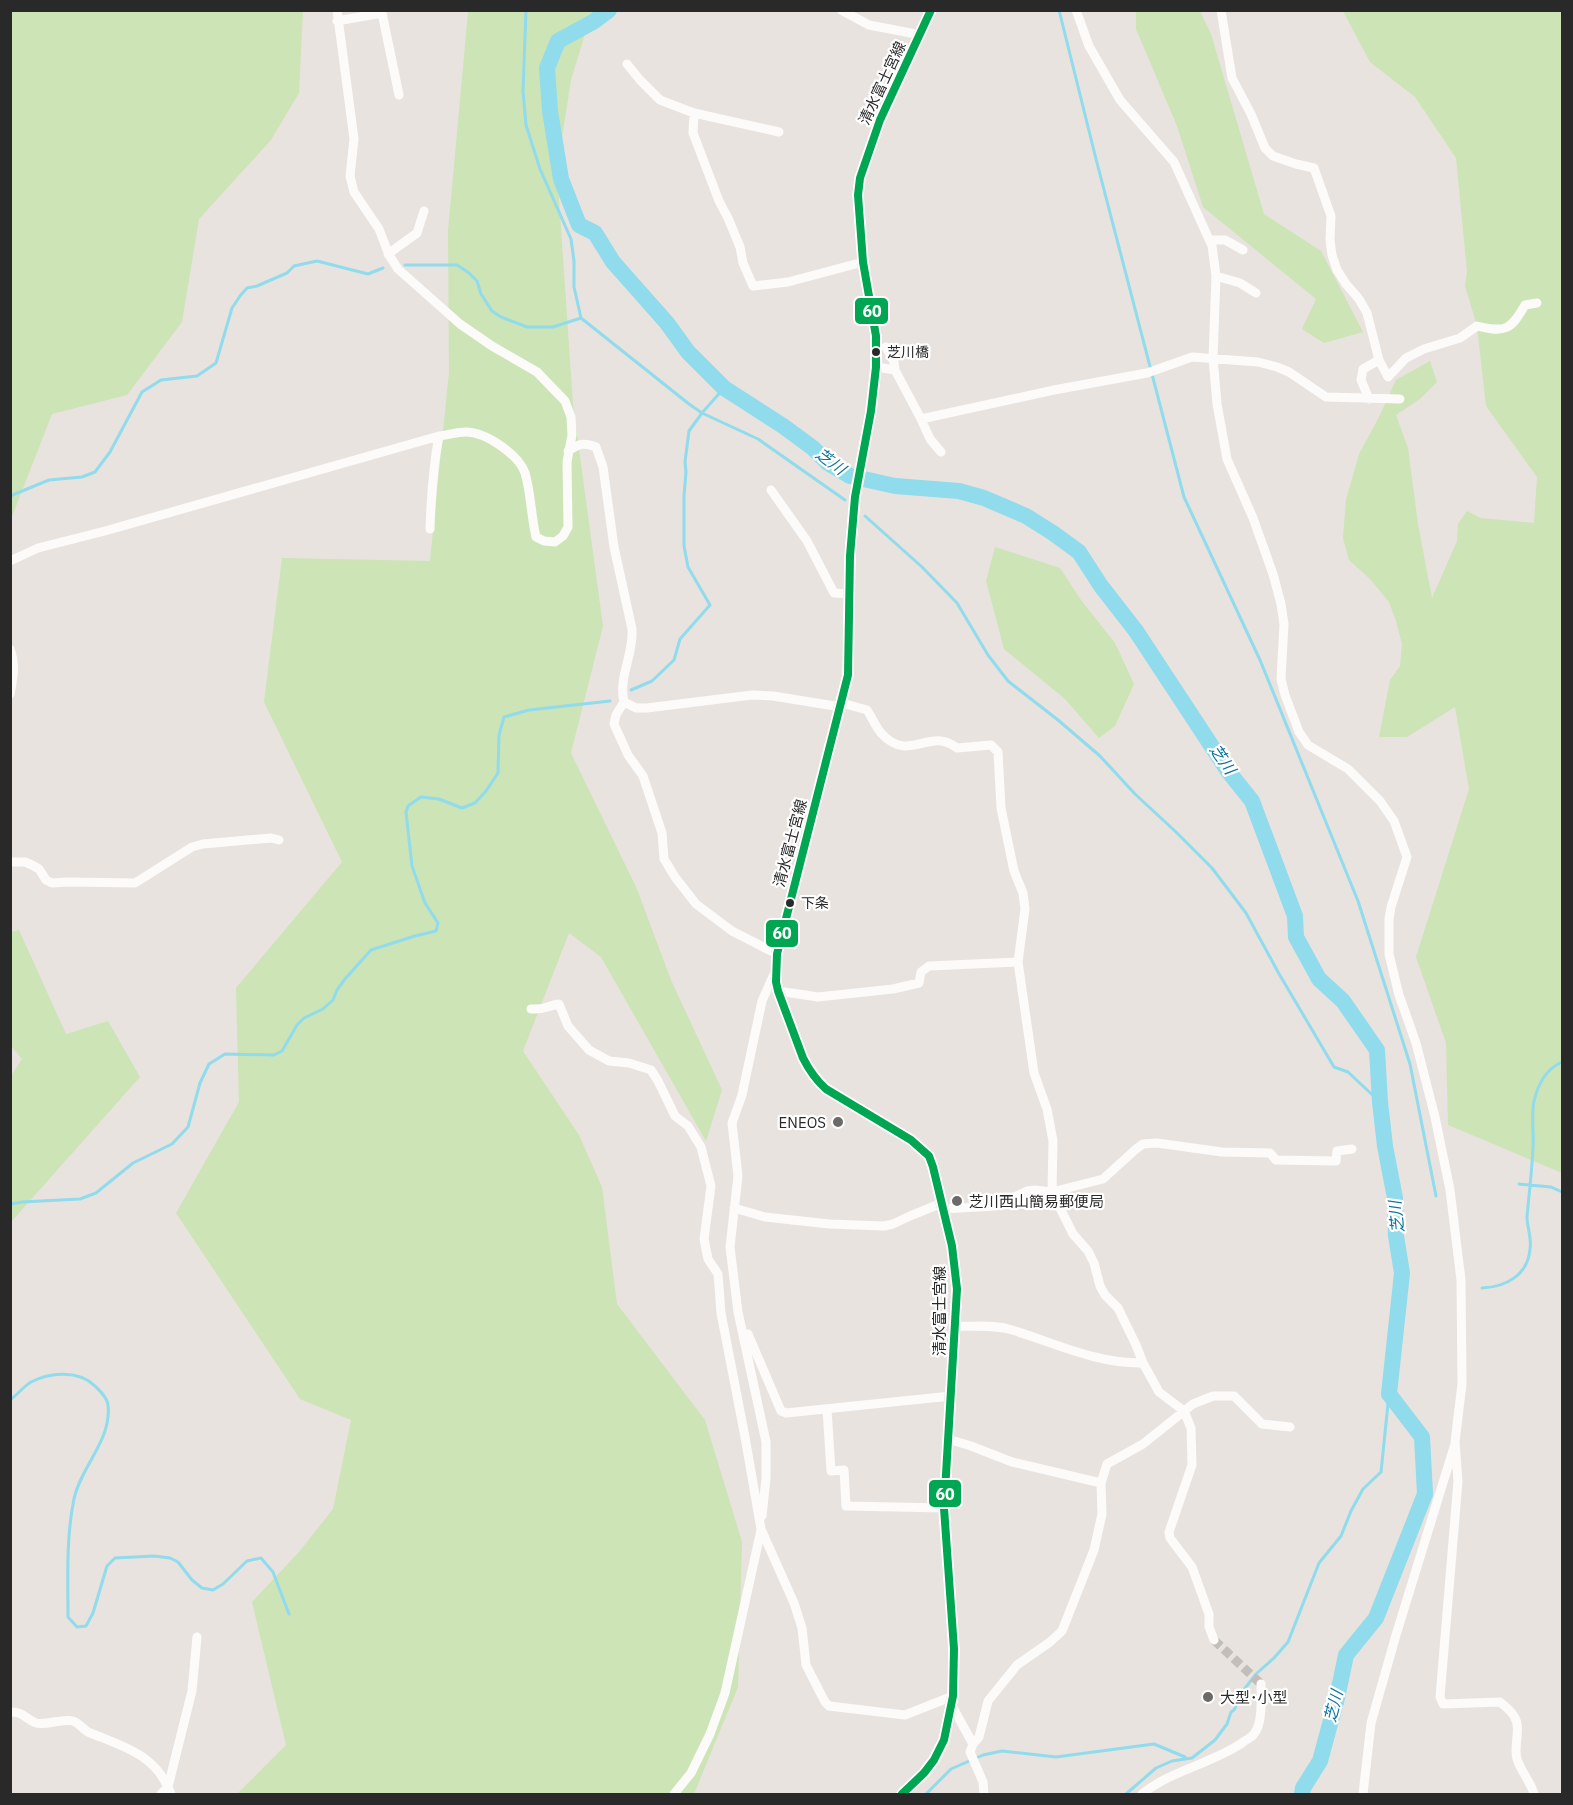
<svg xmlns="http://www.w3.org/2000/svg" width="1573" height="1805" viewBox="0 0 1573 1805" font-family="'IBM Plex Sans','Noto Sans JP',sans-serif">
  <rect width="100%" height="100%" fill="#e8e3de"/>
  <path fill="#cce4b6" d="M11,10l292,1 -4,82 -28,47 -72,79 -17,103 -55,73 -75,19 -41,105z
    M465,11h127l-21,69 -14,89 16,236 30,221 -32,127 66,136 34,91 51,110 -16,51 -105,-184 -32,-24 -46,118 56,84 23,52 15,117 88,116 37,122 -4,145 -44,107h-457l49,-49 -34,-143 47,-50 34,-43 18,-89 -51,-21 -124,-186 63,-111 -3,-114 106,-126 -78,-160 18,-144 148,3 19,-189 -1,-141 20,-219z
    M1136,11h64l11,23 53,180 57,37 42,81 -39,11 -22,-14 14,-30 -113,-92 -26,-81 -41,-97z
    M1343,11h219v1162l-114,-48 -2,-82 -30,-86 53,-168 -14,-82 -48,30h-28l11,-57 10,-14 2,-22 -6,-23 -7,-19 -19,-23 -21,-19 -6,-22 3,-38 13,-46 19,-35 18,-39 34,-19 7,21 -17,17 -24,16 12,33 10,76 14,74 25,-57 1,-17 9,-13 14,7 53,5 3,-46 -51,-71 -9,-80 -12,-40 2,-15 -11,-113 -41,-61 -45,-35z
    M995,547l65,21 21,32 34,43 19,41 -19,42 -16,12 -34,-39 -61,-50 -18,-68z
    M19,930l47,104 42,-13 32,56 -129,145v-146l11,-17 -11,-13 -1,-114z"/>
  <g fill="none" stroke-linecap="round" stroke-linejoin="round">
    <path stroke="#90dbec" stroke-width="3" d="M526,10l-3,81 3,34 14,44 31,70 3,22v26l7,31 108,86 13,9 56,26 87,61
      M1059,10l37,149 88,338 76,163 98,241 52,163 26,132
      M405,265h52l12,8 8,8 4,13 11,17 9,6 26,10h26l28,-9
      M10,496l39,-16 33,-3 13,-5 15,-20 32,-60 19,-12 36,-4 19,-13 16,-55 8,-12 7,-8 10,-2 30,-13 7,-7 23,-5 51,13 15,-6
      M865,516l57,51 35,36 31,52 20,26 50,39 42,36 35,38 41,38 36,36 34,45 32,59 56,95 14,5 32,30
      M631,690l21,-9 22,-21 6,-21 30,-34 -22,-38 -4,-21v-50l2,-24 -1,-10 4,-31 13,-18 22,-25
      M1519,1184l32,3 11,5
      M10,1204l12,-2 58,-3 16,-6 37,-30 39,-19 16,-17 12,-44 9,-19 16,-10 49,1 8,-4 15,-26 7,-7 19,-9 10,-9 4,-10 8,-11 26,-29 44,-14 21,-5 2,-8 -13,-20 -13,-37 -6,-54 2,-6 13,-9 18,2 23,9 13,-5 11,-12 12,-18 1,-38 5,-18 25,-7 81,-9
      M1482,1288c24,-1 46,-13 48,-39 2,-11 -3,-22 -3,-32 2,-23 5,-46 6,-70 1,-14 -2,-32 1,-46 4,-17 12,-32 28,-39
      M10,1400c7,-5 14,-14 21,-18 19,-10 48,-12 64,4 5,5 12,11 13,19 4,35 -27,61 -34,94 -8,38 -6,79 -6,118l9,10 9,-1 7,-13 14,-47 8,-8 39,-2 16,2 8,4 14,18 10,8 11,2 10,-6 24,-23 14,-3 12,14 16,42
      M926,1794l25,-25 32,-14 19,-4 54,6 98,-13 31,13
      M1126,1794l30,-26 16,-7 20,-3 23,-18 12,-16 4,-12 3,-2 9,-19 13,-17 18,-16 14,-16 31,-79 22,-27 10,-25 12,-22 18,-17 8,-78"/>
    <path stroke="#90dbec" stroke-width="16" d="M609,10l-16,12 -35,19 -11,27 3,43 11,68 18,46 16,8 18,29 54,61 21,29 36,36 59,38 30,22 15,15 22,13 45,10 64,5 25,7 42,18 27,17 26,19 22,34 35,45 92,140 24,30 43,115 1,21 23,42 24,22 34,49 3,52 5,44 10,52 1,38 6,37 -13,121 33,43 3,57 -49,124 -30,37 -9,43 -17,63 -17,27 -1,6"/>
    <path stroke="#c2beba" stroke-width="9" stroke-dasharray="9 4.5" stroke-linecap="butt" d="M1214,1640l47,44"/>
    <path stroke="#fcfbfa" stroke-width="9" d="M841,10l28,15 52,10
      M1076,10l13,36 31,54 54,62 38,84 4,30 -3,82 4,46 10,55 26,59 20,56 8,30 3,20 -3,55 4,16 14,37 9,13 40,24 32,32 14,20 13,36 -16,50 -2,12v35l10,41 17,48 19,74 15,73 11,90 1,104 -7,58 3,39 -18,216 3,7 57,-2c5,4 11,9 14,14 8,12 -1,30 3,43 4,13 14,23 17,35
      M1221,10l11,68 19,36 14,34 8,8 23,8 18,4 17,48 -1,24 2,15 5,15 9,14 13,15 8,14 12,47 9,17 18,-19 18,-9 36,-11 17,-12c28,7 34,4 48,-21l12,-2
      M337,21l45,-8 17,82
      M627,64l13,16 20,20 34,13 85,19
      M694,113l-1,20 26,68 9,17 12,29 3,16 10,23 35,-4 75,-20
      M1210,240h15l18,10
      M388,254l29,-21 7,-22
      M1216,276l24,7 16,10
      M886,347l8,15 1,8
      M876,367l19,3 26,49 9,20 11,13
      M1369,399l-8,-19 2,-11 16,-9
      M921,419l133,-29 93,-17 45,-16 66,5 19,5 12,5 37,25 74,2
      M568,451c11,-7 15,-9 28,-4l7,20 11,80 18,82c2,25 -14,48 -8,73l-8,13 -2,9 14,31 15,21 19,57 2,26 11,18 21,27 36,27 45,23
      M771,490l36,51 27,52 15,1
      M430,529c1,-31 3,-62 9,-93
      M10,561l28,-13 67,-17 334,-95c9,-1 18,-4 27,-4 20,0 53,23 59,41 6,20 6,43 11,64l8,4 11,1 8,-6 5,-9 -1,-65 5,-27 -1,-18 -6,-16 -28,-29 -45,-26 -32,-22 -62,-55 -9,-14 -10,-26 -25,-37 -4,-16 4,-37 -17,-129
      M10,649c6,16 3,29 0,45
      M624,702l12,6h11l105,-13 21,1 68,11
      M842,703l25,7c5,7 9,18 15,24 28,30 47,-8 75,14l34,-3 7,7 3,56 13,63 9,22 2,16 -7,53 16,111 13,36 6,32 -1,51 21,42 15,17 6,12 6,23 5,9 13,13 18,37 7,18 16,29 25,19 7,17 1,37 -23,67 1,6 22,29 17,47v13l5,13
      M10,862h15l7,3 7,4 7,11 6,3 16,-1 67,1 57,-36 11,-3 33,-3 35,-3 8,2
      M778,991l40,6 75,-8 26,-6 2,-11 8,-6 89,-4
      M531,1009c13,1 16,-3 28,-5l9,22 21,24 20,11 20,2 22,7 7,11 17,35 13,10 13,21 10,39 -7,53 4,20 10,15 3,39 24,124 16,92 33,74 8,25 4,37 19,37 4,4 76,9 48,-19
      M734,1208l31,9 64,7 55,2 9,-2 17,-8 32,-13
      M943,1209l52,-3 32,-15 8,-1 17,2 51,-13 33,-30 7,-5 14,-1 65,9 48,1 6,7 60,1 1,-10 15,-2
      M955,1326c18,1 40,-2 57,4 43,13 85,34 131,33
      M748,1334l33,77 5,2 165,-17
      M827,1409l4,62 13,-1 2,36 98,2
      M948,1439l23,7 41,16 89,21
      M762,1516l4,-38v-36l-28,-130 -8,-65 8,-71 -6,-53 10,-28 20,-94 12,-27
      M952,1706l21,38 -3,8 13,30 1,12
      M10,1712c12,-1 16,7 26,11 11,3 25,-5 37,-2 6,2 10,8 15,11 36,15 68,22 83,62
      M973,1744l6,-7 9,-36 29,-36 33,-23 12,-11 32,-81 8,-36 -1,-31 6,-19 36,-20 50,-40 20,-8h21l28,28 28,3
      M161,1794l7,-7 24,-96 5,-54
      M674,1794l17,-21 19,-39 15,-41 36,-163
      M1142,1794c30,-24 69,-30 100,-51 3,-3 9,-5 12,-9 9,-11 7,-36 7,-50
      M1363,1794l8,-71 25,-88 58,-188"/>
    <path stroke="#cac4b8" stroke-width="12" d="M902,1794l22,-21 10,-13 10,-20 9,-44 1,-47 -10,-141 13,-219 -5,-43 -19,-79 -4,-11 -18,-16 -85,-51c-10,-9 -17,-19 -23,-31l-25,-67 -2,-9 1,-28 71,-279 2,-119 5,-59 16,-86 5,-44v-31l-13,-74 -5,-67 2,-17 20,-58 51,-110"/>
    <defs>
      <path id="bus-1" d="M902,1794l22,-21 10,-13 10,-20 9,-44 1,-47 -10,-141 13,-219 -5,-43 -19,-79 -4,-11 -18,-16 -85,-51c-10,-9 -17,-19 -23,-31l-25,-67 -2,-9 1,-28 71,-279 2,-119 5,-59 16,-86 5,-44v-31l-13,-74 -5,-67 2,-17 20,-58 51,-110"/>
    </defs>
    <use href="#bus-1" stroke="#fff" stroke-width="12"/>
    <use href="#bus-1" stroke="#00a651" stroke-width="8"/>
  </g>
  <g fill="#292929" stroke="#fff" stroke-width="2">
    <circle cx="876" cy="352" r="5"/>
    <circle cx="790" cy="903" r="5"/>
  </g>
  <g fill="#6c6a68" stroke="#fff" stroke-width="2">
    <circle cx="838" cy="1122" r="6"/>
    <circle cx="957" cy="1201" r="6"/>
    <circle cx="1208" cy="1697" r="6"/>
  </g>
  <g text-anchor="middle" dominant-baseline="central" stroke-width="4.5" stroke-linejoin="round" paint-order="stroke">
    <g font-size="14" fill="#292929" stroke="#fff" text-anchor="start">
      <text x="887" y="352">芝川橋</text>
      <text x="801" y="903">下条</text>
    </g>
    <g font-size="15" fill="#292929" stroke="#fff">
      <text transform="translate(882 83) rotate(-65)">清水富士宮線</text>
      <text transform="translate(790 843) rotate(-75)">清水富士宮線</text>
      <text transform="translate(939 1311) rotate(-90)">清水富士宮線</text>
    </g>
    <g font-size="15" fill="#292929" stroke="#fff" text-anchor="start">
      <text x="826" y="1122" text-anchor="end">ENEOS</text>
      <text x="969" y="1201">芝川西山簡易郵便局</text>
      <text x="1220" y="1697">大型･小型</text>
    </g>
    <g font-size="16" font-style="italic" fill="#09749d" stroke="#fff">
      <text transform="translate(831 461) rotate(37)">芝川</text>
      <text transform="translate(1223 759) rotate(55)">芝川</text>
      <text transform="translate(1396 1217) rotate(-96)">芝川</text>
      <text transform="translate(1333 1706) rotate(-76)">芝川</text>
    </g>
  </g>
  <g stroke="#fff" stroke-width="2">
    <rect x="854" y="297" width="35" height="28" rx="6" fill="#00a651"/>
    <rect x="765" y="919" width="34" height="29" rx="6" fill="#00a651"/>
    <rect x="928" y="1479" width="34" height="29" rx="6" fill="#00a651"/>
  </g>
  <g font-size="16" text-anchor="middle" font-weight="bold" fill="#fff">
    <text x="872" y="317">60</text>
    <text x="782" y="939">60</text>
    <text x="945" y="1500">60</text>
  </g>
  <rect width="1573" height="1805" fill="none" stroke="#292929" stroke-width="24"/>
</svg>
